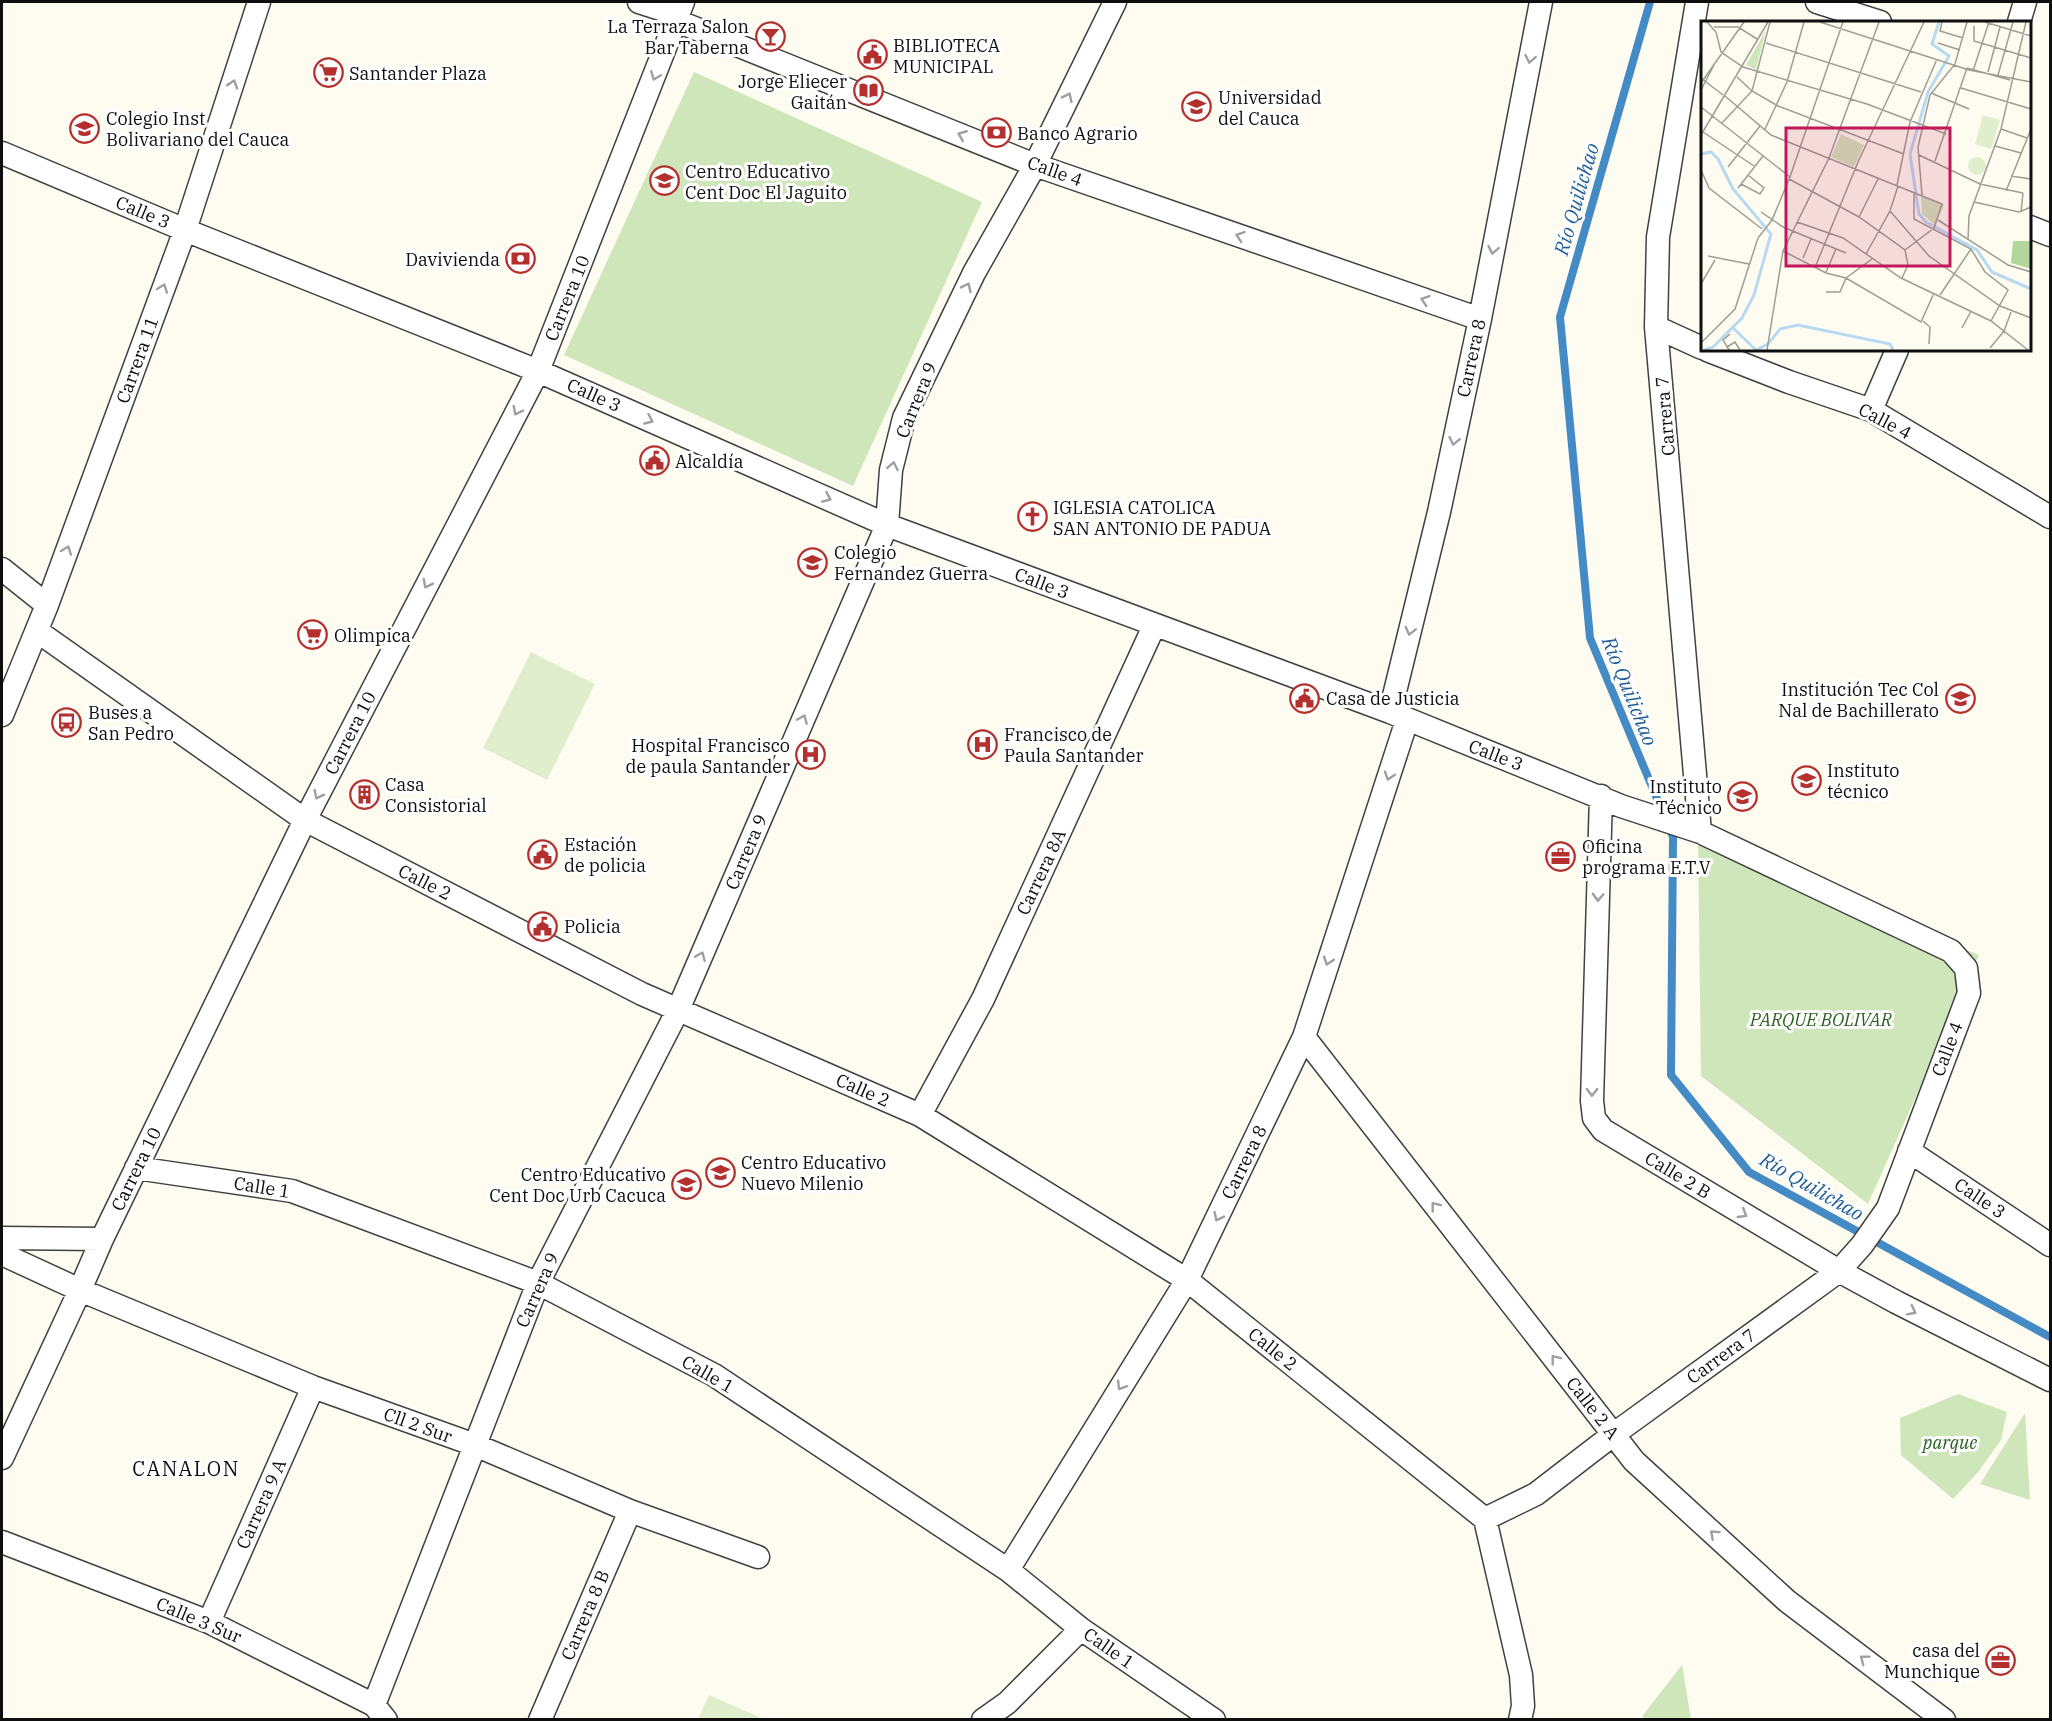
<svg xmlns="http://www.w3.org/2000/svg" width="2052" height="1721" viewBox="0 0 2052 1721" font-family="'IBM Plex Serif',serif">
  <rect width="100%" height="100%" fill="#fefcf0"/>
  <path fill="#cfe6bb" d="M694,72l288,130 -129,284 -289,-131z
    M1698,843l281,112 -111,249 -167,-128z
    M1958,1394l49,18 -6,28 -22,31 -26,28 -52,-44 -1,-37z
    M2025,1413l5,87 -50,-16z
    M1682,1665l9,54h-48v-4z"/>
  <path fill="#e1eecd" d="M531,652l64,32 -48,96 -64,-32z
    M709,1695l55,24h-66z"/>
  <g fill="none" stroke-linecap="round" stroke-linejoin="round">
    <path stroke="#448ac4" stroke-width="8" d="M1650,2l-90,315 30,321 83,199 -2,238 78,97 301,165"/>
    <defs>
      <path id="minor" d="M639,2l28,9 10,10 358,144 445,154
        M1697,2l-39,235 -2,90 44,505
        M1817,2l63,20
        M2019,22l6,-20
        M2,153l183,77 353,141 349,154 503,187 231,94 79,26 251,119 15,17 3,25 -81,215 -26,37 -23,26 -225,163 -78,60 -51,25
        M2030,227l20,8
        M1656,327l46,21
        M1707,350l82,32 82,28 179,107
        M1871,410l26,-60
        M2,569l45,36
        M37,631l268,189 337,174 278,121 267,165 298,239 36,156 2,31 -3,14
        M1390,712l49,-200 41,-193 61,-317
        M2,715l45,-110 138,-375 74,-228
        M1601,796l-9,305 2,17 9,12 236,141 57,31 154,78
        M1304,1037l330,424 153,140 157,119
        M920,1115l63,-116 171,-373
        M1909,1151l141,94
        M136,1168l156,23 246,92 176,92 294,195 73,59 133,91
        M2,1238l100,1
        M2,1254l78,36 233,97 162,58 155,66 128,46
        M2,1458l78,-168 22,-51 203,-419 233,-449 145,-369
        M2,1542l207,80 165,83 12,15
        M1008,1570l179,-290 117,-243 103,-317
        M209,1622l104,-235
        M374,1705l164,-422 140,-273 209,-485 4,-55 13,-52 70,-145 61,-108 80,-163
        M540,1720l90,-209
        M983,1720l24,-17 74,-74"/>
    </defs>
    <use href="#minor" stroke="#414141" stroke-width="25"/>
    <use href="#minor" stroke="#fff" stroke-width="22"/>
  </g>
  <defs><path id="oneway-chevron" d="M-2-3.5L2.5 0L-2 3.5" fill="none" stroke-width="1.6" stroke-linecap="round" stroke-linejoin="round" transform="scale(1.5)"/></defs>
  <g stroke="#9f9f9f">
    <use href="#oneway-chevron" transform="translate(1530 59) rotate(101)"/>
    <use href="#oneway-chevron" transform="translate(655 76) rotate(112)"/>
    <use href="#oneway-chevron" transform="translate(233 84) rotate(-72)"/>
    <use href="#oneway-chevron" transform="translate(1068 97) rotate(-64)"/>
    <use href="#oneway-chevron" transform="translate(962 135) rotate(-158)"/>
    <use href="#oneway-chevron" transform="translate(1240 236) rotate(-161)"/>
    <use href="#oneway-chevron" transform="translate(1493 250) rotate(101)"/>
    <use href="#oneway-chevron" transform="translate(967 287) rotate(-64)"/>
    <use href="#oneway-chevron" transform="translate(163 288) rotate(-70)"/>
    <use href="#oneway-chevron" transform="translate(1425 300) rotate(-161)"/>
    <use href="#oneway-chevron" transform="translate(517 411) rotate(117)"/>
    <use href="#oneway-chevron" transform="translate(649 420) rotate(24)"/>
    <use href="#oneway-chevron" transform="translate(1454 441) rotate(102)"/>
    <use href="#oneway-chevron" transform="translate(893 466) rotate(-79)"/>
    <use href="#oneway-chevron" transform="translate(827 498) rotate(24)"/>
    <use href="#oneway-chevron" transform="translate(67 550) rotate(-70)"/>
    <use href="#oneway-chevron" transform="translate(427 584) rotate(117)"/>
    <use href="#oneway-chevron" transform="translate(1410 631) rotate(104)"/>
    <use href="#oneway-chevron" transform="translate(803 719) rotate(-67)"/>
    <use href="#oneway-chevron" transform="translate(1389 776) rotate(108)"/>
    <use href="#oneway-chevron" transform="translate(318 795) rotate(117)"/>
    <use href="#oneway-chevron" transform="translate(1598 897) rotate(92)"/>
    <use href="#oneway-chevron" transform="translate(701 956) rotate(-67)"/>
    <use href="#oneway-chevron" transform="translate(1328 961) rotate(108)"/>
    <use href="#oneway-chevron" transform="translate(1592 1092) rotate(91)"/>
    <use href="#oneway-chevron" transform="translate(1435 1206) rotate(-128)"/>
    <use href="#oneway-chevron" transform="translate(1743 1214) rotate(31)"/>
    <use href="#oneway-chevron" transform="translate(1218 1217) rotate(116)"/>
    <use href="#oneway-chevron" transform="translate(1912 1311) rotate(27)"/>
    <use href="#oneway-chevron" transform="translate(1555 1359) rotate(-128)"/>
    <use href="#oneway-chevron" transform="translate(1121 1386) rotate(122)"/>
    <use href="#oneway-chevron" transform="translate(1714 1534) rotate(-138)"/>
    <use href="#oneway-chevron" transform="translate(1864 1659) rotate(-143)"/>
  </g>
  <defs>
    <symbol id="bar-ring" viewBox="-11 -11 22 22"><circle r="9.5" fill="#fff" stroke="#b4302f" stroke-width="1.5"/><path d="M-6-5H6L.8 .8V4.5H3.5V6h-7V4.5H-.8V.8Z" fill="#b4302f"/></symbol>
    <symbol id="civic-ring" viewBox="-11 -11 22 22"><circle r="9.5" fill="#fff" stroke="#b4302f" stroke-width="1.5"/><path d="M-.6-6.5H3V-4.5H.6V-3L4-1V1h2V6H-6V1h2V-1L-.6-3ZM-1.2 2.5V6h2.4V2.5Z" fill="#b4302f"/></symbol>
    <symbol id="supermarket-ring" viewBox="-11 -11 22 22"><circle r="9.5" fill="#fff" stroke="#b4302f" stroke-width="1.5"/><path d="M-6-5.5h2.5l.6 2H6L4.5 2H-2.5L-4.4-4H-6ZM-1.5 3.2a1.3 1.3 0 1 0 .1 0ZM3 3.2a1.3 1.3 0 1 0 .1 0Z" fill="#b4302f"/></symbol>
    <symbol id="library-ring" viewBox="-11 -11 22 22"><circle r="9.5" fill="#fff" stroke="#b4302f" stroke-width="1.5"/><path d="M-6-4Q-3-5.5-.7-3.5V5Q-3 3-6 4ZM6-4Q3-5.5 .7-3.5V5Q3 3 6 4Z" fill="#b4302f"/></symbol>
    <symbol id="university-ring" viewBox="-11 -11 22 22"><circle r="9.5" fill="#fff" stroke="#b4302f" stroke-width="1.5"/><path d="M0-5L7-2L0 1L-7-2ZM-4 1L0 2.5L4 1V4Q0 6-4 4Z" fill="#b4302f"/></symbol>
    <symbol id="school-ring" viewBox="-11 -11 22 22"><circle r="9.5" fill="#fff" stroke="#b4302f" stroke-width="1.5"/><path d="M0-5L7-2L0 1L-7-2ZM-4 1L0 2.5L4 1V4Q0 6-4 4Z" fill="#b4302f"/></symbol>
    <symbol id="bank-ring" viewBox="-11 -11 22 22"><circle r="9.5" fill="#fff" stroke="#b4302f" stroke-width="1.5"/><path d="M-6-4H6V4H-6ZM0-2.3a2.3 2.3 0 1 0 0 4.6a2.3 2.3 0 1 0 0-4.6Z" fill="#b4302f"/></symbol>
    <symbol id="church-ring" viewBox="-11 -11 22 22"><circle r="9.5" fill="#fff" stroke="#b4302f" stroke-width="1.5"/><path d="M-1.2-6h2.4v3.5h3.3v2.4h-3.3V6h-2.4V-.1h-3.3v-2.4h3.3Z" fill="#b4302f"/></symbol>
    <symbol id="bus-ring" viewBox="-11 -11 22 22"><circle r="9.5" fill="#fff" stroke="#b4302f" stroke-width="1.5"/><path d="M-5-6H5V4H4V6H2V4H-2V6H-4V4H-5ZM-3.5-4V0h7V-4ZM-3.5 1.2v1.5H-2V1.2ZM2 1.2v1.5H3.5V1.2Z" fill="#b4302f"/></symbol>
    <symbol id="hospital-ring" viewBox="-11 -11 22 22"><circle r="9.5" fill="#fff" stroke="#b4302f" stroke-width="1.5"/><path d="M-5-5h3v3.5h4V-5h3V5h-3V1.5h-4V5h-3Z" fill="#b4302f"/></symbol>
    <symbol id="building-ring" viewBox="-11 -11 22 22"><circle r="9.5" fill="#fff" stroke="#b4302f" stroke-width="1.5"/><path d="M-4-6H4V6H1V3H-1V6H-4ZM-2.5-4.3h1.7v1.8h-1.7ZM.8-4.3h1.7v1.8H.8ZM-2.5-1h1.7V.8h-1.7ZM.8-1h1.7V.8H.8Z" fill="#b4302f"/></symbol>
    <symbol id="office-ring" viewBox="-11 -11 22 22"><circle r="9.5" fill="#fff" stroke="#b4302f" stroke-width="1.5"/><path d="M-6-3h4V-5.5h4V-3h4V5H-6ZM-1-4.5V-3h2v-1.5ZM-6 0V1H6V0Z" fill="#b4302f"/></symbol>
  </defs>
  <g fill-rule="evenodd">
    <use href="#bar-ring" x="754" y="20" width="33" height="33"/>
    <use href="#civic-ring" x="856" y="38" width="33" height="33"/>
    <use href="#supermarket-ring" x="312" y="56" width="33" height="33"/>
    <use href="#library-ring" x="852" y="74" width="33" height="33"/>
    <use href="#university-ring" x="1180" y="90" width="33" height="33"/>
    <use href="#school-ring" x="68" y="112" width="33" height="33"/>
    <use href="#bank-ring" x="980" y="116" width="33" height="33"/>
    <use href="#school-ring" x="648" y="164" width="33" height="33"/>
    <use href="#bank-ring" x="504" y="242" width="33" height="33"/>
    <use href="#civic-ring" x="638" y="444" width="33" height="33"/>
    <use href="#church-ring" x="1016" y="500" width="33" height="33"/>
    <use href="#school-ring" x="796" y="546" width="33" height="33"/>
    <use href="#supermarket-ring" x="296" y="618" width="33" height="33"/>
    <use href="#civic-ring" x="1288" y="682" width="33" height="33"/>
    <use href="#school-ring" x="1944" y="682" width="33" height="33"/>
    <use href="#bus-ring" x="50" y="706" width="33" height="33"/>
    <use href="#hospital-ring" x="966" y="728" width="33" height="33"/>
    <use href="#hospital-ring" x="794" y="738" width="33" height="33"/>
    <use href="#university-ring" x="1790" y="764" width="33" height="33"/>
    <use href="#building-ring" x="348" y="778" width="33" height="33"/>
    <use href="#university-ring" x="1726" y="780" width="33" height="33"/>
    <use href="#civic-ring" x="526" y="838" width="33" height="33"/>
    <use href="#office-ring" x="1544" y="840" width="33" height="33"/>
    <use href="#civic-ring" x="526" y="910" width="33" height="33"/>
    <use href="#school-ring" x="704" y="1156" width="33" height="33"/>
    <use href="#school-ring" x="670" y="1168" width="33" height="33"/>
    <use href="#office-ring" x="1984" y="1644" width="33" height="33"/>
  </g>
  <g text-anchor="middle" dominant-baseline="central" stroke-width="6" stroke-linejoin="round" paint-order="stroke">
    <g font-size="18" fill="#0e0e0e" stroke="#fff" text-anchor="start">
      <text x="749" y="26" text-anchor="end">La Terraza Salon<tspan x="749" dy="21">Bar Taberna</tspan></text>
      <text x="893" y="45">BIBLIOTECA<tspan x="893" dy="21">MUNICIPAL</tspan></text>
      <text x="349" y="73">Santander Plaza</text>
      <text x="847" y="81" text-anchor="end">Jorge Eliecer<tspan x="847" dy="21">Gaitán</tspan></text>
      <text x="1218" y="97">Universidad<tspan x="1218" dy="21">del Cauca</tspan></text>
      <text x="106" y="118">Colegio Inst<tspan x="106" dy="21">Bolivariano del Cauca</tspan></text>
      <text x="1017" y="133">Banco Agrario</text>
      <text x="685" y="171">Centro Educativo<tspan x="685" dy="21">Cent Doc El Jaguito</tspan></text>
      <text x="500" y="259" text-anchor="end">Davivienda</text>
      <text x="675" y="461">Alcaldía</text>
      <text x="1053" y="507">IGLESIA CATOLICA<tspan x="1053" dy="21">SAN ANTONIO DE PADUA</tspan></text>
      <text x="834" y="552">Colegio<tspan x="834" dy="21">Fernandez Guerra</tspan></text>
      <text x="334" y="635">Olimpica</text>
      <text x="1939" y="689" text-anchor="end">Institución Tec Col<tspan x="1939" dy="21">Nal de Bachillerato</tspan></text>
      <text x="1326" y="698">Casa de Justicia</text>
      <text x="88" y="712">Buses a<tspan x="88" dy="21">San Pedro</tspan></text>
      <text x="1004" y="734">Francisco de<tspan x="1004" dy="21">Paula Santander</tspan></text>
      <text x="790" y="745" text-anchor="end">Hospital Francisco<tspan x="790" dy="21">de paula Santander</tspan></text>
      <text x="1827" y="770">Instituto<tspan x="1827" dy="21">técnico</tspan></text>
      <text x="385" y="784">Casa<tspan x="385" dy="21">Consistorial</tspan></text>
      <text x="1722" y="786" text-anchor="end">Instituto<tspan x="1722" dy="21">Técnico</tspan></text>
      <text x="564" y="844">Estación<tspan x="564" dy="21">de policia</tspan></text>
      <text x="1582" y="846">Oficina<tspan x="1582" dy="21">programa E.T.V</tspan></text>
      <text x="564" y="926">Policia</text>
      <text x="741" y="1162">Centro Educativo<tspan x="741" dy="21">Nuevo Milenio</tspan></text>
      <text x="666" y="1174" text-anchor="end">Centro Educativo<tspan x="666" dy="21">Cent Doc Urb Cacuca</tspan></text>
      <text x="1980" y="1650" text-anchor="end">casa del<tspan x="1980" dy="21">Munchique</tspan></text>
    </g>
    <g font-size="18" fill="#0e0e0e" stroke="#fff">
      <text transform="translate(1055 171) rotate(20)">Calle 4</text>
      <text transform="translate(143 212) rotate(23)">Calle 3</text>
      <text transform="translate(567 298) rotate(-68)">Carrera 10</text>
      <text transform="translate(1471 358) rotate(-78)">Carrera 8</text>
      <text transform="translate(137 360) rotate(-70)">Carrera 11</text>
      <text transform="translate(594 395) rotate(24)">Calle 3</text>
      <text transform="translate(916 400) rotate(-68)">Carrera 9</text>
      <text transform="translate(1665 416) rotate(-95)">Carrera 7</text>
      <text transform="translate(1885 421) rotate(28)">Calle 4</text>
      <text transform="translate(1042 583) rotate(21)">Calle 3</text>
      <text transform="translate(350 733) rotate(-63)">Carrera 10</text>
      <text transform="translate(1496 755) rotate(21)">Calle 3</text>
      <text transform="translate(746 852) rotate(-67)">Carrera 9</text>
      <text transform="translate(1041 872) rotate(-65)">Carrera 8A</text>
      <text transform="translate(425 882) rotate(27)">Calle 2</text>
      <text transform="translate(1947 1049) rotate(-69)">Calle 4</text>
      <text transform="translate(863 1090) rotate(24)">Calle 2</text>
      <text transform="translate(1244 1162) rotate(-64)">Carrera 8</text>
      <text transform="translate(136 1169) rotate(-64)">Carrera 10</text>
      <text transform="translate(1678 1175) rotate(31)">Calle 2 B</text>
      <text transform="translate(262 1187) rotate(9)">Calle 1</text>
      <text transform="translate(1980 1198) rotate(34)">Calle 3</text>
      <text transform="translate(537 1290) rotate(-66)">Carrera 9</text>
      <text transform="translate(1273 1349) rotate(39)">Calle 2</text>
      <text transform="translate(1721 1356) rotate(-36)">Carrera 7</text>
      <text transform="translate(708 1374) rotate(30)">Calle 1</text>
      <text transform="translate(1593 1408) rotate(52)">Calle 2 A</text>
      <text transform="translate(418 1425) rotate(20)">Cll 2 Sur</text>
      <text transform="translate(261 1504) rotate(-66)">Carrera 9 A</text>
      <text transform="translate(585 1615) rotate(-67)">Carrera 8 B</text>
      <text transform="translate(199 1620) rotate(23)">Calle 3 Sur</text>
      <text transform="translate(1109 1648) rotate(35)">Calle 1</text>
    </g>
    <g font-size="18" font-style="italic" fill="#2c6122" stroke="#fff">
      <text x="1821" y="1019">PARQUE BOLIVAR</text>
      <text x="1950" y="1442">parque</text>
    </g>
    <g font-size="20" font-style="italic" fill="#1f5c97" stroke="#fff">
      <text transform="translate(1576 199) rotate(-74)">Río Quilichao</text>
      <text transform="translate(1630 691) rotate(68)">Río Quilichao</text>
      <text transform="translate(1812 1186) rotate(30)">Río Quilichao</text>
    </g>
    <g font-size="20" letter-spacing="1.5" fill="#0e0e0e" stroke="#fff">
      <text x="186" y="1468">CANALON</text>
    </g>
  </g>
  <g transform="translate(1701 21)">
    <rect width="330" height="330" fill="#fefcf0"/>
    <path d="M65,9l-10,39h-1l-9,-4zM140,113l23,11 -10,22 -23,-10zM220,175l23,9 -9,20 -13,-11z" fill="#cfe6bb"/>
    <path d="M312,220h18v28l-20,-6z" fill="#b3d69c"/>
    <path d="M282,94l17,5 -9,29 -16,-5zM267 145a9 9 0 1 1 18 0a9 9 0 1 1-18 0Z" fill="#e1eecd"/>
    <path fill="none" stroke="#b8d9f2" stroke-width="3" d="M238,1l-7,22 17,12 -21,36 -18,62 9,60 7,8 51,28 15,22 39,17M0,133l10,-2 7,7 15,30 38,45 -17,61 -12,23 -29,29 -9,3M31,306l24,23 12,-6 12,-15 18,-4 92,19 3,6"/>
    <path fill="none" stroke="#9e9d96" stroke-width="1.5" d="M6,1l9,10 5,20 22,15 124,37 79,30M119,1l149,48 62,12M241,1l-2,9 23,7M284,1l46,14M273,5v15l57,17M13,6h24l19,12M65,22l155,49M237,22l22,7M266,47l43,12M272,50l16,-49M287,51l12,-45M297,54l15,-53M36,56l15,14 26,15 126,48M0,57l22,17M0,62l43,-61M260,67l70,21M0,69l14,-27M230,72l38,16M24,75l46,39 171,69 -8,24 -29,22M0,86l89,70M21,102l30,-32 18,-69M64,108l22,-47 17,-60M300,108l26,9M2,111l51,34M0,114l67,-113M294,125l26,7M218,134l61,29 43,9M234,140l32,-93M27,146l32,-41M0,149l8,18 53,41M310,155l20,3M88,158l70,38 46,33 3,15 -6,13M40,163l19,10 4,-6 -16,-13M196,164l13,-63 27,-63M37,167l25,-32M305,170l25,-62M213,171v27l57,30 14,23 23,18 -17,31M221,174l-4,-48 12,-52 25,-31 12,-42M273,181l45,10 12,-5M189,190l39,45 71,50 31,12M60,191l22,15 63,26M320,191l2,-19M158,196l19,-38M237,199l70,45 23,7M96,201l46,16 58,40 90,43 37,29M267,219l1,-24 32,-87 25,-107M82,230l43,22 20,5 75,44 13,-29M165,233l24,-43 8,-25M7,235l41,8M102,237l8,-19M115,244l42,-103 66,-140M125,251l10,-23M0,263l14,-24M125,271h14l6,-14 26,-19M239,274l31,-46M222,300l7,6 -1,17M261,307l9,-17M0,322l34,-34 23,-71 14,-18 18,-43 53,-155M26,326l8,-5 5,8M289,327l14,-17 7,-19M28,329l-6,-10 7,-6M66,329l16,-99 46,-93 50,-136"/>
    <path fill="#c2185b" fill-opacity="0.15" stroke="#c2185b" stroke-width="3" d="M85,107h164v138h-164z"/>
    <rect width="330" height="330" fill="none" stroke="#0e0e0e" stroke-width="3"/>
  </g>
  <rect width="2052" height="1721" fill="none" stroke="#0e0e0e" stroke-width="6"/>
</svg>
